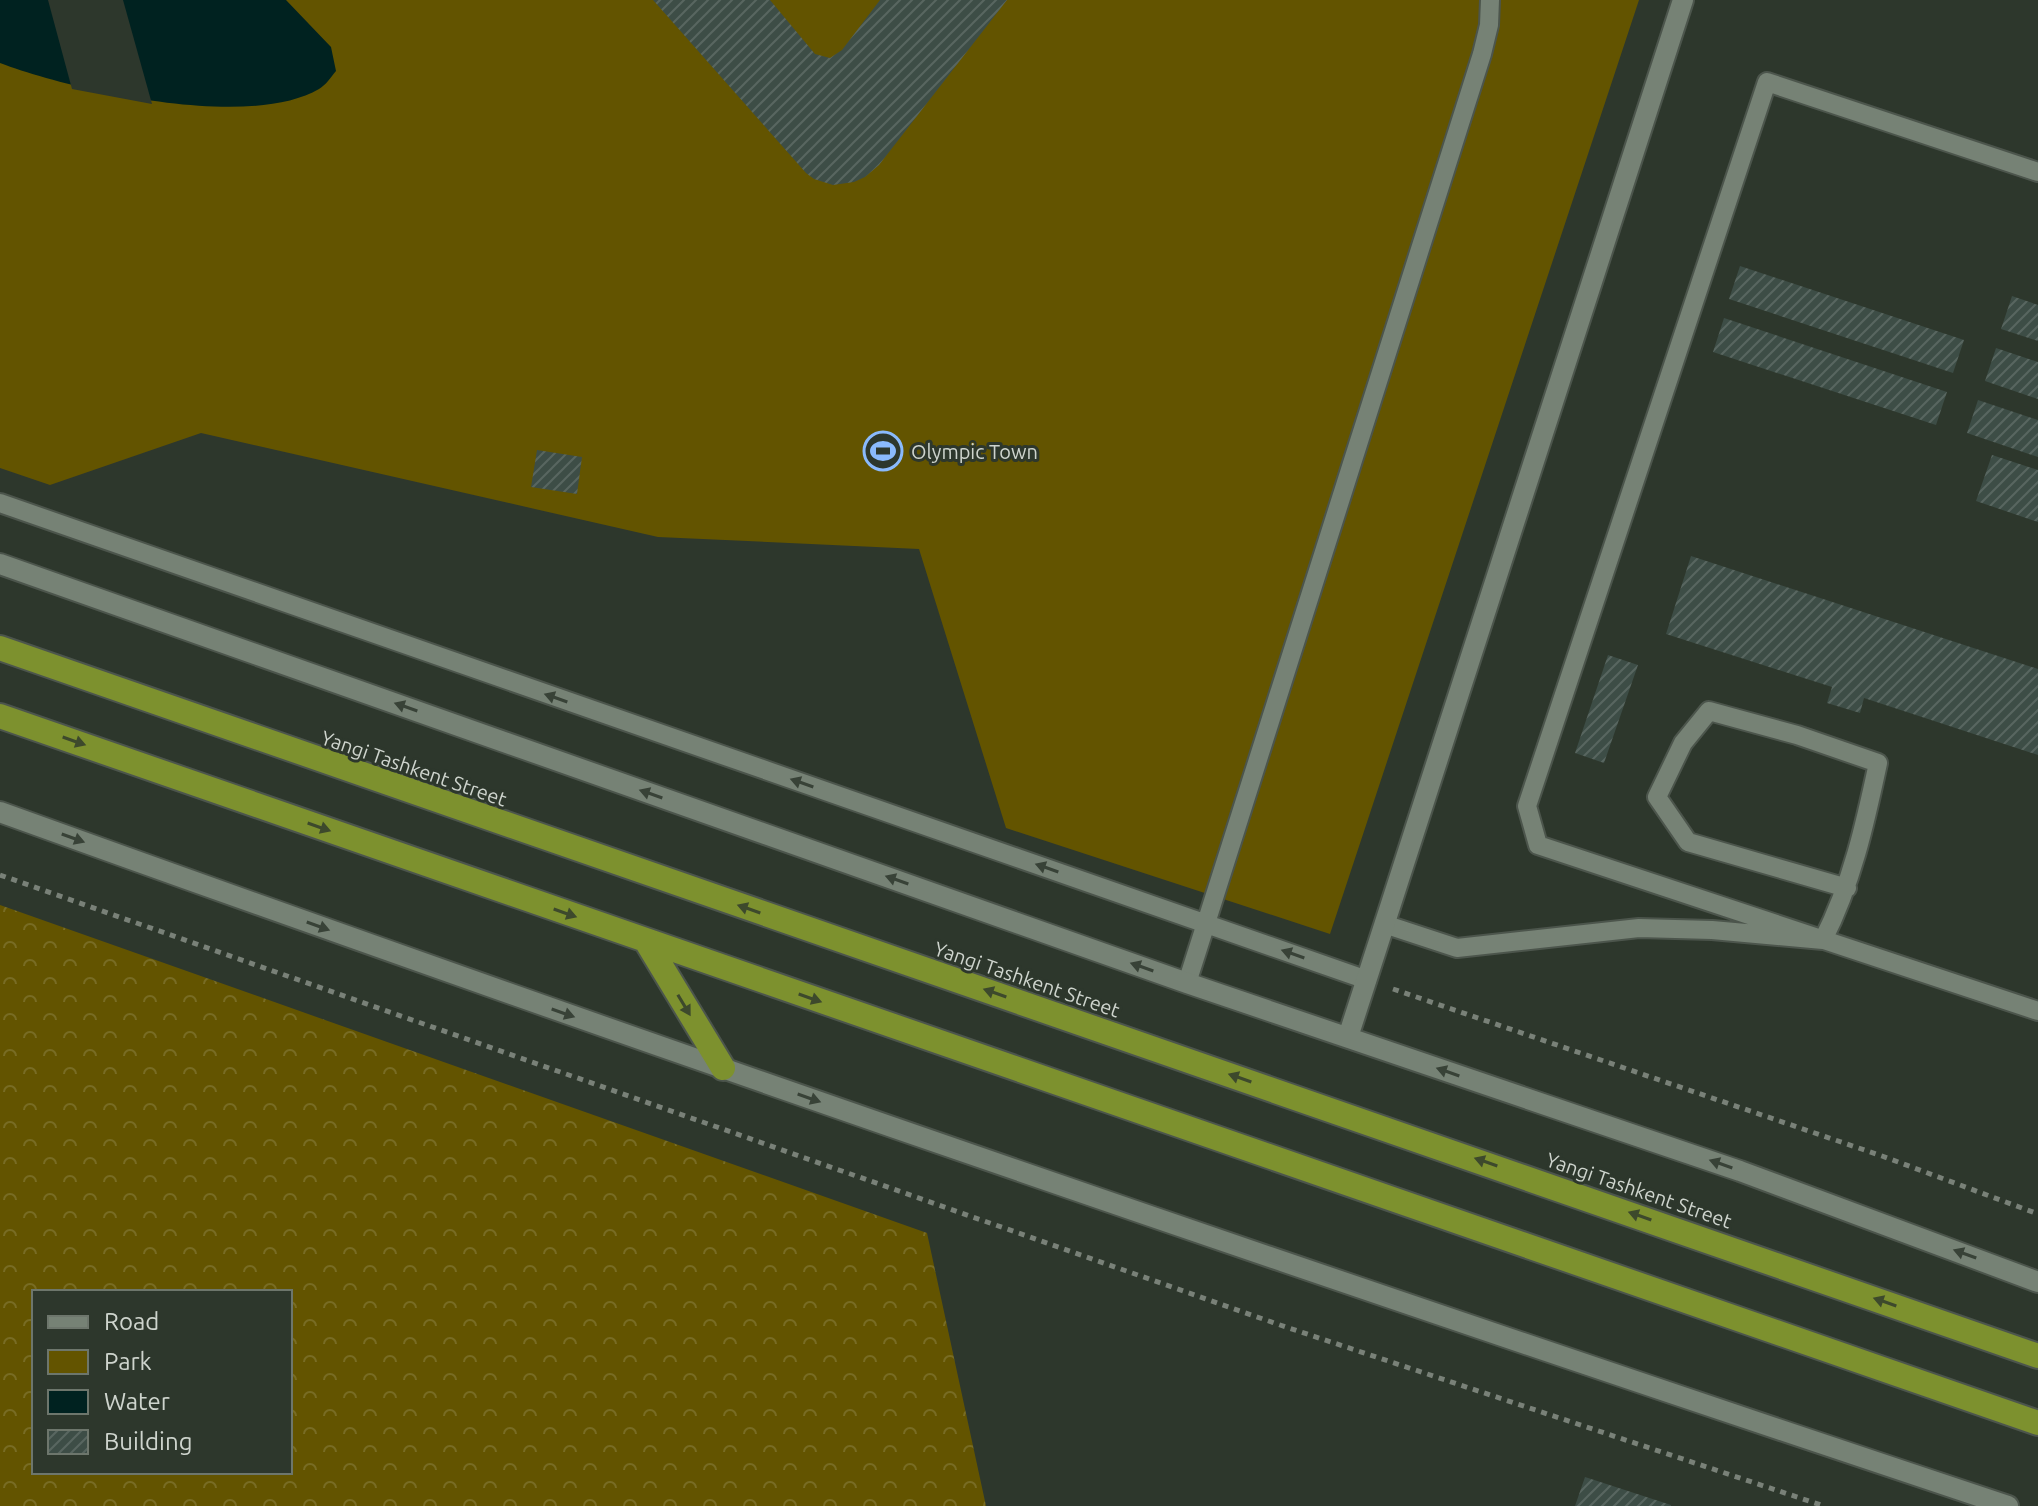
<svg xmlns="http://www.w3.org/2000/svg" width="2038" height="1506" viewBox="0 0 2038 1506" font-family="Ubuntu,sans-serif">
  <defs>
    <pattern id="forest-crowns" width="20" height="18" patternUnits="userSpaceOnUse" patternTransform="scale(2)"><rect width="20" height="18" fill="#635400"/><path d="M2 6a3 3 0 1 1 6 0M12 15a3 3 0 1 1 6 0" fill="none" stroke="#786c24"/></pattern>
    <pattern id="building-hatch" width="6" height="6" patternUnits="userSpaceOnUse" patternTransform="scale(2)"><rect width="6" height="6" fill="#3d4d46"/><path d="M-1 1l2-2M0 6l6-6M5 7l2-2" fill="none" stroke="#586660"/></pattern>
  </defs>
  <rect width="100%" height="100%" fill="#2d372c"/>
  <path fill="#635400" d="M0,0h1639l-309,934 -324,-106 -87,-279 -261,-12 -457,-104 -151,52 -50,-17z"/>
  <path fill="url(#forest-crowns)" fill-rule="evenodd" d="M0,905l927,328 59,273h-986zM34,1292h256v180h-256z"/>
  <path fill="#002220" d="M0,0h286l45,47 5,24c-5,6 -10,14 -17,18 -70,41 -245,2 -319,-26z"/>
  <path fill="#2d372c" d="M48,0h75l29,104 -80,-15z"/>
  <path fill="url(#building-hatch)" d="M653,0h117l45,54 15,4 12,-8 38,-50h127l-128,165 -14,12 -11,5 -21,3 -19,-6 -8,-6z
    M1740,266l224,74 -11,33 -224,-74z
    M2012,296l26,9v36l-37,-12z
    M1724,318l223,74 -11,33 -223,-73z
    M1996,348l42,14v37l-53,-18z
    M1978,400l60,20v37l-71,-24z
    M537,450l45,7 -5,37 -46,-7z
    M1992,455l46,15v52l-62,-21z
    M1691,556l347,113v86l-174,-57 -4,15 -33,-10 5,-16 -166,-53z
    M1608,655l30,10 -34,98 -29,-10z
    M1585,1477l86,28v1h-96z"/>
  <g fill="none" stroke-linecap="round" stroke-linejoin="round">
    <defs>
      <path id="lane" d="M2038,172l-271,-90 -240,724 11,39 500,166
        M0,503l1367,477
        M1384,924l73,24 182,-20 73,2 111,10c29,-57 42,-116 55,-177l-81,-28 -88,-24 -26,32 -26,54 31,45 159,46
        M1187,983l295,-929 7,-29 1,-25"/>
      <path id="secondary" d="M0,564l1187,419 553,188 298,111
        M0,812c666,240 1336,470 2008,694
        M1348,1037l335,-1037"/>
      <path id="highway" d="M0,648l2038,708
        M0,716l2038,707
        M646,941l77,127"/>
    </defs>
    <use href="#lane" stroke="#4c554c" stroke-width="22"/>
    <use href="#secondary" stroke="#4c554c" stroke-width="24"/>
    <use href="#highway" stroke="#4c554c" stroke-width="28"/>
    <path stroke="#798178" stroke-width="5" stroke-dasharray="6 6" stroke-linecap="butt" d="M0,875l1280,450 544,181
      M1393,989l489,167 156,58"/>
    <use href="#lane" stroke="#768275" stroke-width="18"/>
    <use href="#secondary" stroke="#768275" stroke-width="20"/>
    <use href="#highway" stroke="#7d912e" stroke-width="24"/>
  </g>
  <defs><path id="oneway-solid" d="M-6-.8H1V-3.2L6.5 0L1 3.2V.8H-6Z" transform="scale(2)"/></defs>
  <g fill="#384237">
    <use href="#oneway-solid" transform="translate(556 698) rotate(-161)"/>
    <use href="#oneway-solid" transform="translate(406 707) rotate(-161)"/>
    <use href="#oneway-solid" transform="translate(802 783) rotate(-161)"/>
    <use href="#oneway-solid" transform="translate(651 794) rotate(-161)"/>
    <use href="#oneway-solid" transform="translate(73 838) rotate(20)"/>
    <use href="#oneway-solid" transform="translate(1047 868) rotate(-161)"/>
    <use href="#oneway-solid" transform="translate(897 880) rotate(-161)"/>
    <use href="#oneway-solid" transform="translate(318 926) rotate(20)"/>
    <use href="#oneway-solid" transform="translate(1293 954) rotate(-161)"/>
    <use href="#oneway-solid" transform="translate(1142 967) rotate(-161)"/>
    <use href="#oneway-solid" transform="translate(563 1013) rotate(19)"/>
    <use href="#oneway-solid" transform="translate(1448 1072) rotate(-161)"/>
    <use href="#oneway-solid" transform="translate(809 1098) rotate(19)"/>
    <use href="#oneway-solid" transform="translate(1721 1164) rotate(-161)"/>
    <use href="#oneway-solid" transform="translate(1965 1254) rotate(-160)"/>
  </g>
  <g fill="#3d492c">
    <use href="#oneway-solid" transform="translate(74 741) rotate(19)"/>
    <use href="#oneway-solid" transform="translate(319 827) rotate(19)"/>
    <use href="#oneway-solid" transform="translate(749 909) rotate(-161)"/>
    <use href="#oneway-solid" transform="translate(565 913) rotate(19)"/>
    <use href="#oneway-solid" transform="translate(995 993) rotate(-161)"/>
    <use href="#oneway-solid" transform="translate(810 998) rotate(19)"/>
    <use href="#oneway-solid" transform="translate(684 1005) rotate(59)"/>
    <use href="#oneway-solid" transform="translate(1240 1078) rotate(-161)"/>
    <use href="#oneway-solid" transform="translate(1486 1162) rotate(-161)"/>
    <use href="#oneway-solid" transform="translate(1640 1216) rotate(-161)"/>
    <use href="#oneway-solid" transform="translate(1885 1302) rotate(-161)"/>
  </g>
  <defs>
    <symbol id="stadium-ring" viewBox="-11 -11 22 22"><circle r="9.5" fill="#2d372c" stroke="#8abafc" stroke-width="1.5"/><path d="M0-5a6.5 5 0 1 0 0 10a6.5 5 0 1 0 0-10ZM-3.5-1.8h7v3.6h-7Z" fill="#8abafc"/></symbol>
  </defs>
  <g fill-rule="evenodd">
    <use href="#stadium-ring" x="861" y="429" width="44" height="44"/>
  </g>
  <g text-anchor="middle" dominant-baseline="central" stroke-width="6" stroke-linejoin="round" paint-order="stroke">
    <g font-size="20" fill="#ced4cd" stroke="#2d372c" text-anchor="start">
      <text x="911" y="451">Olympic Town</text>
    </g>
    <g font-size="20" fill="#ced4cd" stroke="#2d372c">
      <text transform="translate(414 768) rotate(19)">Yangi Tashkent Street</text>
      <text transform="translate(1027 979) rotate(19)">Yangi Tashkent Street</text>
      <text transform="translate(1639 1190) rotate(19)">Yangi Tashkent Street</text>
    </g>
  </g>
  <rect x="32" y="1290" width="260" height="184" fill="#2d372c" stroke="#6d766c" stroke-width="2"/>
  <rect x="48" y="1316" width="40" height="12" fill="#768275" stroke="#6d766c" stroke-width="2"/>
  <text x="104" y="1330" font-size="24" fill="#ced4cd">Road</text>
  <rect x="48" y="1350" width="40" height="24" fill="#635400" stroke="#6d766c" stroke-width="2"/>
  <text x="104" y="1370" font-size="24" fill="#ced4cd">Park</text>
  <rect x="48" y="1390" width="40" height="24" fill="#002220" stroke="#6d766c" stroke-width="2"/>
  <text x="104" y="1410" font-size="24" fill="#ced4cd">Water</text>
  <rect x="48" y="1430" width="40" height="24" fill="url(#building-hatch)" stroke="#6d766c" stroke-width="2"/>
  <text x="104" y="1450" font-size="24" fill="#ced4cd">Building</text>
</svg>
